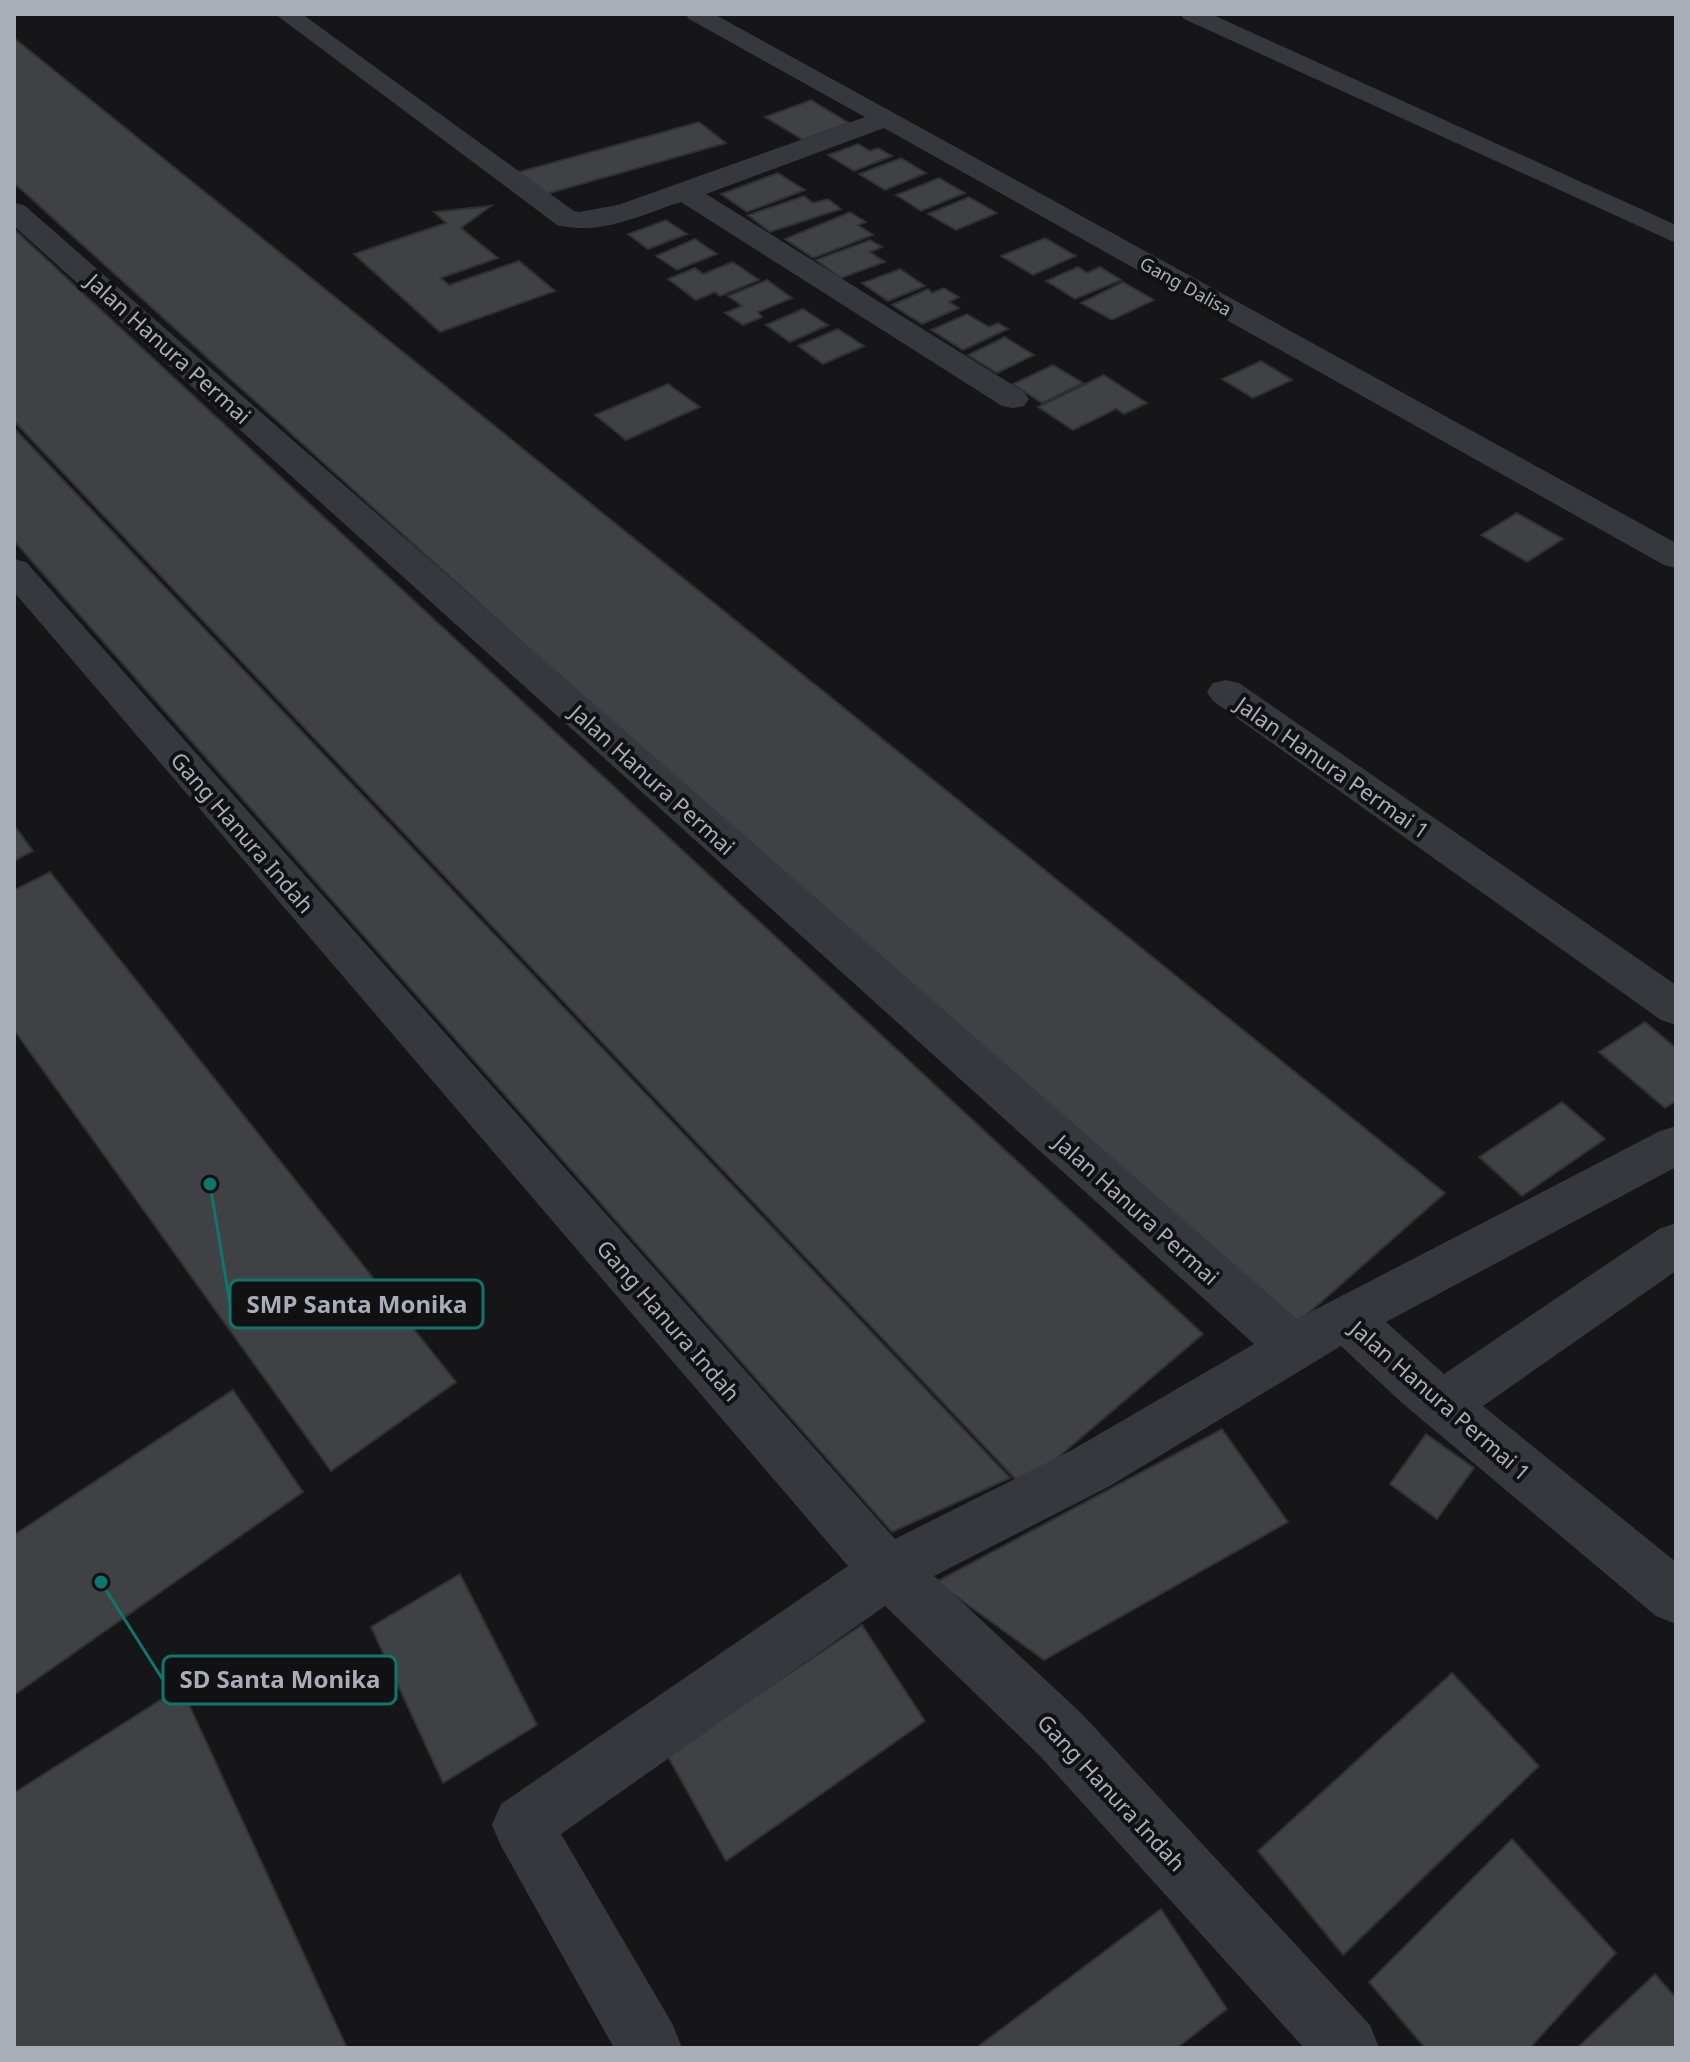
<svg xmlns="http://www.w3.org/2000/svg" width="1690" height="2062" viewBox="0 0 1690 2062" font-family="'Noto Sans',sans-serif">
  <rect width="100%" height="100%" fill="#161618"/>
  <path fill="#404145" stroke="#303034" stroke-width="2" d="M14,38l1431,1155 -159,140 -1272,-1150z
    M811,100l38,23 -46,17 -38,-23z
    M699,122l27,21 -183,52 -24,-23z
    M858,144l12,7 8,-3 14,8 -38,15 -26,-16z
    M901,158l25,15 -41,17 -26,-16z
    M778,173l27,17 -58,22 -26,-18z
    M939,178l26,15 -44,18 -25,-16z
    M804,196l9,7 15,-4 13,10 -71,23 -22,-17z
    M969,197l28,16 -41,17 -28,-16z
    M491,206l-30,22 37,30 -57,20 8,7 70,-24 36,30 -115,41 -86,-78 92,-31 -12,-11z
    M850,212l16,10 -8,3 15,10 -60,23 -28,-19z
    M666,220l21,14 -39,15 -20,-15z
    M14,229l1189,1105 -180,153 -1009,-1066z
    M1045,238l31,18 -43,19 -32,-19z
    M695,239l22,15 -40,16 -21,-14z
    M870,240l12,7 -12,5 15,10 -44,16 -25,-18z
    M733,262l26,18 -39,16 -5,-4 -19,8 -28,-21 27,-11 8,6z
    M1078,267l9,6 13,-6 21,13 -46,19 -29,-18z
    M900,269l25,17 -37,15 -26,-18z
    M767,280l25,18 -34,14 4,5 -19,8 -18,-12 17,-7 -14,-10z
    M1123,282l31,18 -42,20 -31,-17z
    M944,288l15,9 -10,5 10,6 -37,16 -30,-19 36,-16 4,4z
    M803,309l25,16 -38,17 -24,-17z
    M967,314l22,13 9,-4 10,6 -45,21 -32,-20z
    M838,329l26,17 -41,18 -25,-18z
    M1005,337l29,18 -37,18 -29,-18z
    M1261,361l31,19 -39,18 -31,-19z
    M1053,365l30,18 -41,20 -29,-19z
    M1104,375l43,28 -23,11 -8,-5 -43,21 -35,-23z
    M668,384l32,23 -74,33 -31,-25z
    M14,428l996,1050 -118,54 -878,-991z
    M1517,513l46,26 -36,23 -46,-27z
    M14,825l19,26 -19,10z
    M50,872l406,510 -125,89 -317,-441v-140z
    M1645,1022l31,26v53l-11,7 -66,-56z
    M1562,1102l43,37 -83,57 -43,-39z
    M233,1390l70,102 -289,203v-160z
    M1222,1429l66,93 -244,138 -108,-78z
    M1426,1434l48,34 -37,51 -47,-35z
    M460,1574l77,151 -94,58 -72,-156z
    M862,1625l63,96 -199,140 -59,-106z
    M1452,1673l87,93 -196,189 -85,-104z
    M181,1687l166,361h-333v-255z
    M1512,1839l104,114 -86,95h-105l-56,-66z
    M1161,1909l66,100 -50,39h-201z
    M1655,1974l21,24v50h-99z"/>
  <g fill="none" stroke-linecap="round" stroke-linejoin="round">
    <path fill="#37383d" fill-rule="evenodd" d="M275,14h27l272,197 5,1 39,-7 247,-88 -176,-98 -4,-5h29l962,529v25l-12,-3 -780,-437 -178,66 318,198 5,7 -5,7 -11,2 -11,-2 -321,-204c-40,13 -81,34 -124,23z
      M1180,14h31l465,211v18l-492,-224z
      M14,203l10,2 1273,1114 363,-188 16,-5v41l-290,155 58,52 215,-145 17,-6v48l-193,135 193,156v62l-20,-8 -255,-214 -60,-56 -231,140 -176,90 148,138 288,311 9,23h-75l-264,-292 -155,-150 -324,228 112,191 9,23h-68l-113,-202 -9,-21 9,-21 347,-238 -834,-974v-33l12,3 869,977 177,-89 182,-106 -1240,-1118z
      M1226,680l13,3 437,302v40l-15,-5 -448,-319 -6,-9 6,-9z"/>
  </g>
  <g text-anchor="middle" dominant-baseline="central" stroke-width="8" stroke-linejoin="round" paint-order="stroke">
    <g font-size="18" fill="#a8adb8" stroke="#111113">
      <text transform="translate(1186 286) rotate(29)">Gang Dalisa</text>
    </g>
    <g font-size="22" fill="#a8adb8" stroke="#111113">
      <text transform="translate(169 348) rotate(42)">Jalan Hanura Permai</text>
      <text transform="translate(1333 767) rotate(35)">Jalan Hanura Permai 1</text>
      <text transform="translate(653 779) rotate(42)">Jalan Hanura Permai</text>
      <text transform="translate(243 832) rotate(49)">Gang Hanura Indah</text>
      <text transform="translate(1137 1209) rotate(42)">Jalan Hanura Permai</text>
      <text transform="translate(669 1320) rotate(49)">Gang Hanura Indah</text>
      <text transform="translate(1441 1400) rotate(41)">Jalan Hanura Permai 1</text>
      <text transform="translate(1112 1792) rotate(47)">Gang Hanura Indah</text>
    </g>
  </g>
  <path fill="none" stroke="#0f766e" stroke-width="3" d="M210 1184L230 1304M101 1582L163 1680"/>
  <g fill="#0f766e" stroke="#111113" stroke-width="3">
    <circle cx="210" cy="1184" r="8"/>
    <circle cx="101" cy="1582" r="8"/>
  </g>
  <g fill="#111113" stroke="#0f766e" stroke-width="3">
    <rect x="230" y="1280" width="253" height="48" rx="8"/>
    <rect x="163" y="1656" width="233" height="48" rx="8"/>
  </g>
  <g font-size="24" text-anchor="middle" font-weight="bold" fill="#a8adb8">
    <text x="357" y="1313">SMP Santa Monika</text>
    <text x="280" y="1688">SD Santa Monika</text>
  </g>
  <rect width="1690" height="2062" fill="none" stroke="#a8adb8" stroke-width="32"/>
</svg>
